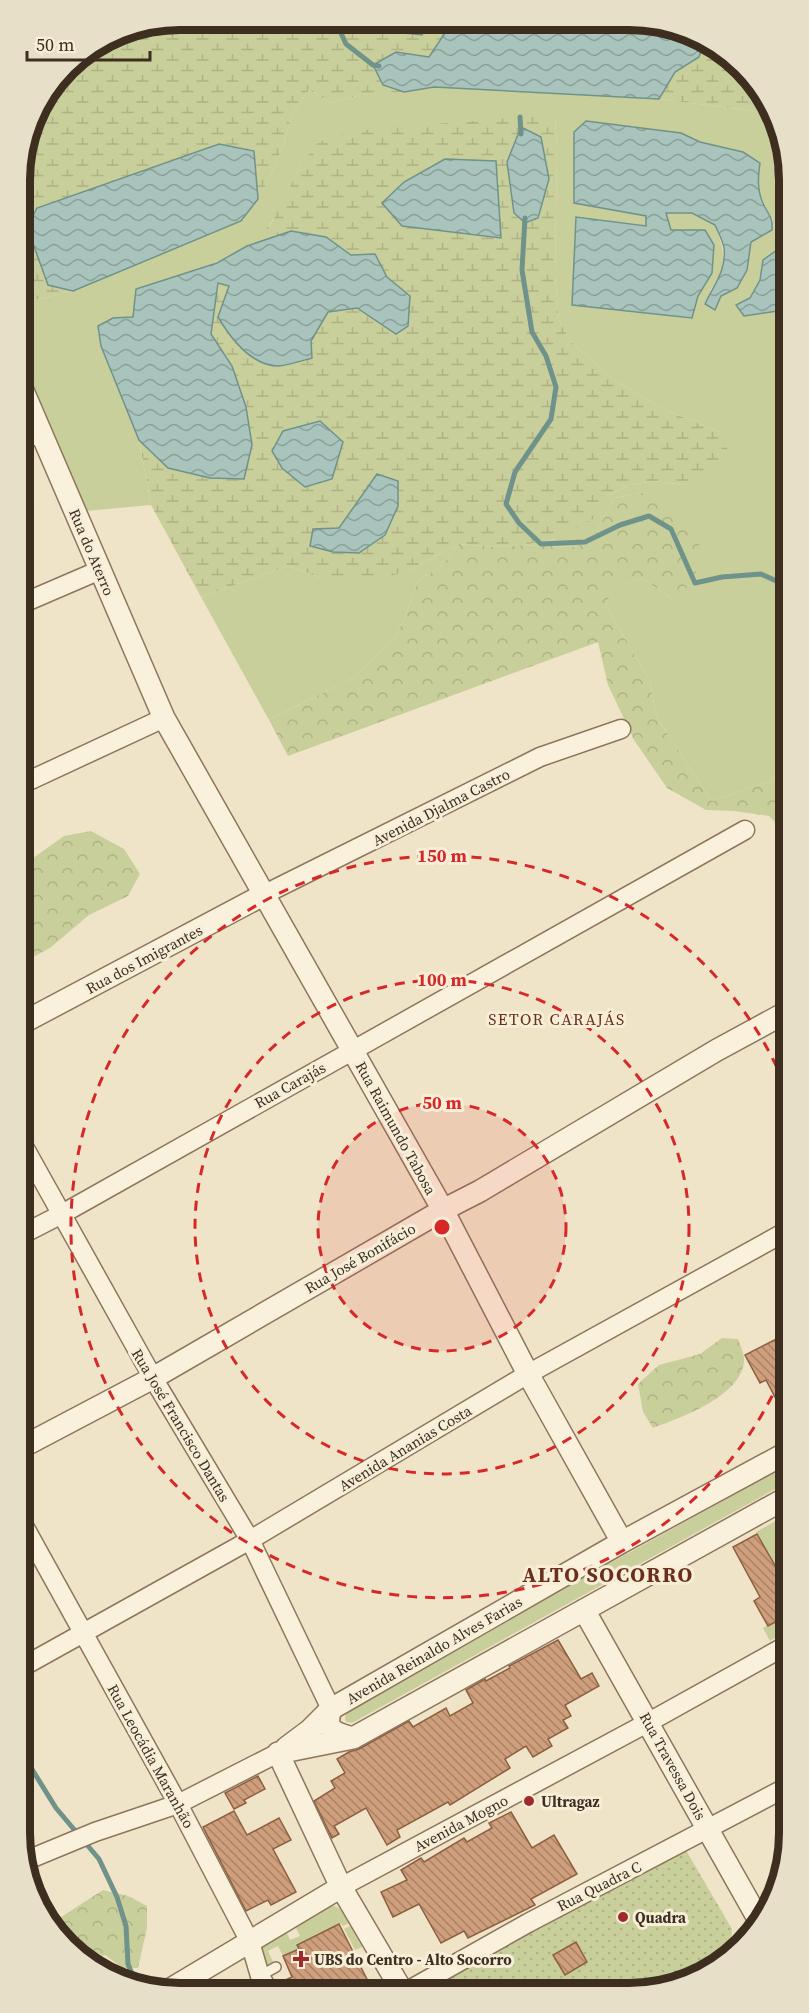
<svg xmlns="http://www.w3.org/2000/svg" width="809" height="2013" viewBox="0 0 809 2013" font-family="'Source Serif 4',serif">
  <defs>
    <pattern id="forest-crowns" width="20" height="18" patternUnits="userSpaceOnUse" patternTransform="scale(1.5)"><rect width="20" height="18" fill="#c9cf9b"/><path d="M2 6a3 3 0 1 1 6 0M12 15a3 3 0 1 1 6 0" fill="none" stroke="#aeb285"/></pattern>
    <pattern id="wetland-marsh" width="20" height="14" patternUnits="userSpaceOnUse" patternTransform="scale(1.5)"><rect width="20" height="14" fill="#c9cf9b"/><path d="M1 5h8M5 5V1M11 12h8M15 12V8" fill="none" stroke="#aeb285"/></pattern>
    <pattern id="park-dots" width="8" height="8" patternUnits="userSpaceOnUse" patternTransform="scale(1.5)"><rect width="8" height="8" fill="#c9cf9b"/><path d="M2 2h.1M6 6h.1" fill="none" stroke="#aeb285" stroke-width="1.8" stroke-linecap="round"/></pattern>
    <pattern id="water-waves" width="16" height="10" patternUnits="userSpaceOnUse" patternTransform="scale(1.5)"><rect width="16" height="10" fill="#a9c4bc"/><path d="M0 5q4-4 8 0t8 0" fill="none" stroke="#8ba098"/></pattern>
    <pattern id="building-back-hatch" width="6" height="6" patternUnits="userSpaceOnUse" patternTransform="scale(1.5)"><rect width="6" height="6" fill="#cf9f7d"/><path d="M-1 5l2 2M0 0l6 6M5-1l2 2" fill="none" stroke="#a98266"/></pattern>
  </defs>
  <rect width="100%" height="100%" fill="#f0e4c8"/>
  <path fill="#c9cf9b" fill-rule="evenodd" d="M437,21h56l-48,12z
    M434,87l225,12 110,14 15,26v21l-9,9 2,30 7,11v35l-21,15 -3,20 -10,18 -14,7 29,7 20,-2 1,450 -15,21 -59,20 -55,-83 -8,-39 -43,-73 6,-20 31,-7 27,18 30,-57 -53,-48 -33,6 -20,38 -20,11 -50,-2 31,-6 52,-43 22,-11 26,-4 29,4 36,-53 -57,-23 -49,-29 -44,-39 -11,-21 -4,-44 2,-128 -2,-31 -254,48c-10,19 -18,41 -30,58 -27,38 -93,52 -135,66l-2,28 -21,1 -12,28 38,94 12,65 -65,6 -66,-148v-66l15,3 38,-9 168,-70 27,-40 15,-35 10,-34 16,-22 22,13 29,-8zM680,133l20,9 43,10 17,11c-3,25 0,35 13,57l-22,22 -4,28 -10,18 -16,8 -11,-5c18,-26 16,-37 5,-66l-23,-12h-26l5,17h34l7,43 -14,23 -6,22 -46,-92v-10l-72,-13z
    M459,544l-18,22 -23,15 -15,41 -10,18 -40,38 -84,42 -68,-123 87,-31 33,12 87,-7z
    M788,1465v17l-436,241 -5,-1 -2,-2 1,-7 241,-137z
    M788,1514v67l-3,2 -29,-51z
    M788,1615l1,15 -19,11 -7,-13z
    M330,1905c11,1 14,10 19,18l-6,3 -2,-2h-2l-19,14 -37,18 -5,-10 -10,5 6,13 -9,4 -11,-24 28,-11h5l3,7 10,-4 -4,-8 1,-4z
    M350,1926l12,21 -7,3 -11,-21z"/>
  <path fill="url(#forest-crowns)" d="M647,492l53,47 -5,44 -25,14 -27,-18 -30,7 -7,20 43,73 8,39 55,83 59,-20 15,-21v73l-17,-17 -35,-5 -28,-1 -39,-22 -33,-48 -26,-55 -10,-43 -310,114 -19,-36 84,-42 40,-38 10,-18 15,-41 23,-15 18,-22 36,3 29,-2 50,2 20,-11 20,-38z
    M91,831l33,18 16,25 -12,22 -39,19 -39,33 -28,15v-97l42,-30z
    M722,1338l16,1c2,6 7,16 6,22 -2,35 -64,57 -91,67l-10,-16 -5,-28 21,-19 41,-11z
    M103,1890l25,6 19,10v22l-9,40h-15l-18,-13 -14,5c-25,-14 -28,-12 -33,-41z"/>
  <path fill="url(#wetland-marsh)" fill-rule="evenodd" d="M180,20l219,1 6,12 16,2 6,-14h10l8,12 -16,24 -33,-5 -13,33 21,7 -44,3 -29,8 -22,-13 -16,22 -10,34 -15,35 -10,18 -4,-48 -206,134 25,6 -38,9 -15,-3v-128l16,-60 38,-49 45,-28z
    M703,45l39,21 27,47 -110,-14 16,-27 23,-15z
    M520,117h35l2,31 -2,128 4,44 11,21 44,39 49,29 57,23 9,21 -11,18 -34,14 -29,-4 -26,4 -22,11 -12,22 -40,21 -31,6 -29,2 -36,-3 -51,27 -26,7h-61l-33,-12 -87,31 -50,-92 -12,-65 29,28 64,-102 -21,-32 6,-51 12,3 -11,31 36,42 24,7 34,-8 -1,-17 16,-29 30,-4 39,26 14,-38 -23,-19 -12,-23 -24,1 -25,-18 -34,-6 -45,15 24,-22 30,-59 17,-23 33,-11zM339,528l-29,18 3,-17z"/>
  <path fill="url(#park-dots)" d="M680,1849l7,3 45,77 -1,20 -70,39 -234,1z"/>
  <path fill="url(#water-waves)" stroke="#6f938a" stroke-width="1.5" d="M399,21h28l-5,14 -17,-2z
    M493,21l167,2 43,22 -4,12 -24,15 -16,27 -225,-12 -30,5 -21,-7 -10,-20 23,-13 33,5 16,-24z
    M586,121l95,12 19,9 43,10 17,11c-2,14 -3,27 3,40 5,12 10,13 9,27l-21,12 -4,28 -10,18 -16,8 -6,14 -10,-6c8,-18 22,-34 19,-56 -1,-7 -6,-16 -9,-23l-23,-12h-26l5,17h34l9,15 -2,28 -14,23 -6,22 -120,-13 4,-88 70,9v-10l-72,-13v-71z
    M521,127l20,10 8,42 -11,39 -13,5 -11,-10 -7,-51z
    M219,144l35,7 4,48 -17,22 -168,70 -25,-6 -21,-58 10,-19z
    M445,159l51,2 5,77 -99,-12 -20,-23 22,-21z
    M784,160v50l-7,-11 -2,-30z
    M291,231l35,6 25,18 24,-1 12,23 23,19 -2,30 -12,8 -39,-26 -29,4 -17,29 1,17c-11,3 -23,7 -33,8 -28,0 -48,-27 -61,-49l11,-31 -11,-3 -7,51 21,32 14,41 6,38 -8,34 -34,-1 -42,-10 -29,-28 -38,-94 -3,-20 15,-8 20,-1 3,-28 81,-26 30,-17z
    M784,245l1,65 -41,6 -8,-11 14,-7 10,-18 3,-20z
    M320,421l23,21 -11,37 -27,8 -23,-19 -10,-17 11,-20z
    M377,474l21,7v25l-13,29 -26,18 -26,-1 -23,-6 3,-17 26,-1z"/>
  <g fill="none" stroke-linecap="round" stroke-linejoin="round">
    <path stroke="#6f938a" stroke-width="5" d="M335,20l11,24 27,21 6,1
      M520,117l1,17
      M525,218l-3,52 10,62 14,24 10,31 -5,32 -36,53 -9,32 13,19 22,21 44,-2 35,-17 29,-9 22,13 24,54 27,-6 39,-3 24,11
      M25,1758l31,50 43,51 18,38 9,29 2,38 8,20"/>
  </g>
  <path fill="url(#building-back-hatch)" stroke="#8d5f41" stroke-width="1.5" d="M788,1333v89l-22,-42 -6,3 -15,-28z
    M757,1534l28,49 3,-2v34l-20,11 -14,-25 6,-4 -27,-50z
    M558,1640l23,39 11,-6 7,13 -34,19 6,11 -8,4 5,8 -20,11 4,7 -19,11 -7,-11 -21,13 5,9 -60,37 -2,-3 -51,28 3,7 -13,8 -21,-37 -32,18 5,8 -7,4 -18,-37 21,-13 -4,-7 14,-8 -8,-14 12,-7 10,-3 50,-28 4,6 33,-19 4,8 23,-13 -7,-13 19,-11 1,2 24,-13 -1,-2z
    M258,1776l7,13 -21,11 2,3 -12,6 -9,-16z
    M234,1811l13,24 32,-17 12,22 -18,9 23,43 -25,13 -3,-5 -22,11 -43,-84z
    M511,1812l21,36 22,-13 23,39 -46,25 4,6 -67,33 -4,-7 -23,12 -22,-39 -26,13 -12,-25 26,-12 -6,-10 20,-12 3,4 40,-24 3,4 25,-14 -3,-5z
    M339,1924l33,65 -93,1 -2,-6 15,-7 -9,-21 16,-7 -2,-4z
    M576,1942l11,20 -22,13 -12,-20z"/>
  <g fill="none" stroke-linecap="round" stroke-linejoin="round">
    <defs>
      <path id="service" d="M260,1976l16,-9"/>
      <path id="minor" d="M21,441l20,-9
        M21,604l79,-34
        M22,784l142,-66
        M265,894l275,-137 81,-28
        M23,1145l130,233 97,162 81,169
        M23,1234l39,-20 683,-384
        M24,1526l154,278 72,138 10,34 8,14
        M24,1666l226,-126 278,-166 259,-143
        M25,1861l70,-29 83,-28 100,-51
        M341,1887l308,-165 140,-78
        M411,1989l117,-66 261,-137"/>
      <path id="tertiary" d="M21,386l143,332 279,492 85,164 94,168
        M22,1023l243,-129
        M24,1446l129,-68 290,-168 37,-19 237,-141 70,-38
        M788,1452l-166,90 -291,167c-7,21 3,24 22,29l435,-241
        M584,1610l176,312
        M286,1748l24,-18 21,-21
        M278,1753l63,134 60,102
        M278,1753l75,-15
        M169,1990l172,-103"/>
    </defs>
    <use href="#service" stroke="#8d765c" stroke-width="12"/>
    <use href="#minor" stroke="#8d765c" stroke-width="21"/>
    <use href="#tertiary" stroke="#8d765c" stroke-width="24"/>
    <use href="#service" stroke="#faf1dc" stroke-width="9"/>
    <use href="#minor" stroke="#faf1dc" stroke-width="18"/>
    <use href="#tertiary" stroke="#faf1dc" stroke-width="21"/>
  </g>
  <circle cx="442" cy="1227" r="124" fill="#d62828" fill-opacity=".12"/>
  <g fill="none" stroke="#d62828" stroke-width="3" stroke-dasharray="10 8">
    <circle cx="442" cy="1227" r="124"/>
    <circle cx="442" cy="1227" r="247"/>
    <path d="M787 1363A371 371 0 1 1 786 1088"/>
  </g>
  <g fill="#9e2a2b" stroke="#f7eed8" stroke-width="2">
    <circle cx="529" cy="1801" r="6"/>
    <circle cx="623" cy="1917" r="6"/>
    <path d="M298 1950h6v6h6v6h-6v6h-6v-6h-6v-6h6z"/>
  </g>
  <g text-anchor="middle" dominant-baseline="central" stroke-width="6" stroke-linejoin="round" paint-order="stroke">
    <g font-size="15" fill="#3d2e20" stroke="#f7eed8">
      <text transform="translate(92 552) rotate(67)">Rua do Aterro</text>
      <text transform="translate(441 807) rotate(-27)">Avenida Djalma Castro</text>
      <text transform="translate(144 959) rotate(-28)">Rua dos Imigrantes</text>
      <text transform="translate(290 1085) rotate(-29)">Rua Carajás</text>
      <text transform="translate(396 1128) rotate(61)">Rua Raimundo Tabosa</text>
      <text transform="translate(360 1258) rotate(-30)">Rua José Bonifácio</text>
      <text transform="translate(181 1425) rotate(59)">Rua José Francisco Dantas</text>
      <text transform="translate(405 1448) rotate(-31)">Avenida Ananias Costa</text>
      <text transform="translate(434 1650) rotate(-30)">Avenida Reinaldo Alves Farias</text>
      <text transform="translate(151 1756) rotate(61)">Rua Leocádia Maranhão</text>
      <text transform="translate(673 1766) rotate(61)">Rua Travessa Dois</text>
      <text transform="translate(461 1823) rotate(-28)">Avenida Mogno</text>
      <text transform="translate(599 1886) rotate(-27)">Rua Quadra C</text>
    </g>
    <g font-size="15" font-weight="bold" fill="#3d2e20" stroke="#f7eed8" text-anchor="start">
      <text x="541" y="1801">Ultragaz</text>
      <text x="635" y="1917">Quadra</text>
      <text x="314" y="1959">UBS do Centro - Alto Socorro</text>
    </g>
    <g font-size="16" letter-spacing="1.5" fill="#6b2e1e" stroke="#f7eed8">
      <text x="557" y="1019">SETOR CARAJÁS</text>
    </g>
    <g font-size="21" font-weight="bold" letter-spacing="1.5" fill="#6b2e1e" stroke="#f7eed8">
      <text x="608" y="1574">ALTO SOCORRO</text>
    </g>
  </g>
  <path d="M0 0H809V2013H0ZM180 30H629A150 150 0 0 1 779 180V1833A150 150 0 0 1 629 1983H180A150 150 0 0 1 30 1833V180A150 150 0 0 1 180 30Z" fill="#e8dfc9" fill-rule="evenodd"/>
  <path fill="none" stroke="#3d2e20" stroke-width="8" d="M180 30H629A150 150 0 0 1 779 180V1833A150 150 0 0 1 629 1983H180A150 150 0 0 1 30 1833V180A150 150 0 0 1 180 30Z"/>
  <circle cx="442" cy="1227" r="9" fill="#d62828" stroke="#f7eed8" stroke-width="3"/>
  <g font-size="18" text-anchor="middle" font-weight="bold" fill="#d62828" stroke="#f7eed8" stroke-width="6" stroke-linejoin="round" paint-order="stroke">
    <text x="442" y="862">150 m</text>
    <text x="442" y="986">100 m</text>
    <text x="442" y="1109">50 m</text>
  </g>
  <path d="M27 51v9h123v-9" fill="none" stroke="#3d2e20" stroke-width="3"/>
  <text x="36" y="51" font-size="18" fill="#3d2e20" stroke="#f7eed8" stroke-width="4.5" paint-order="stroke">50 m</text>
</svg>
